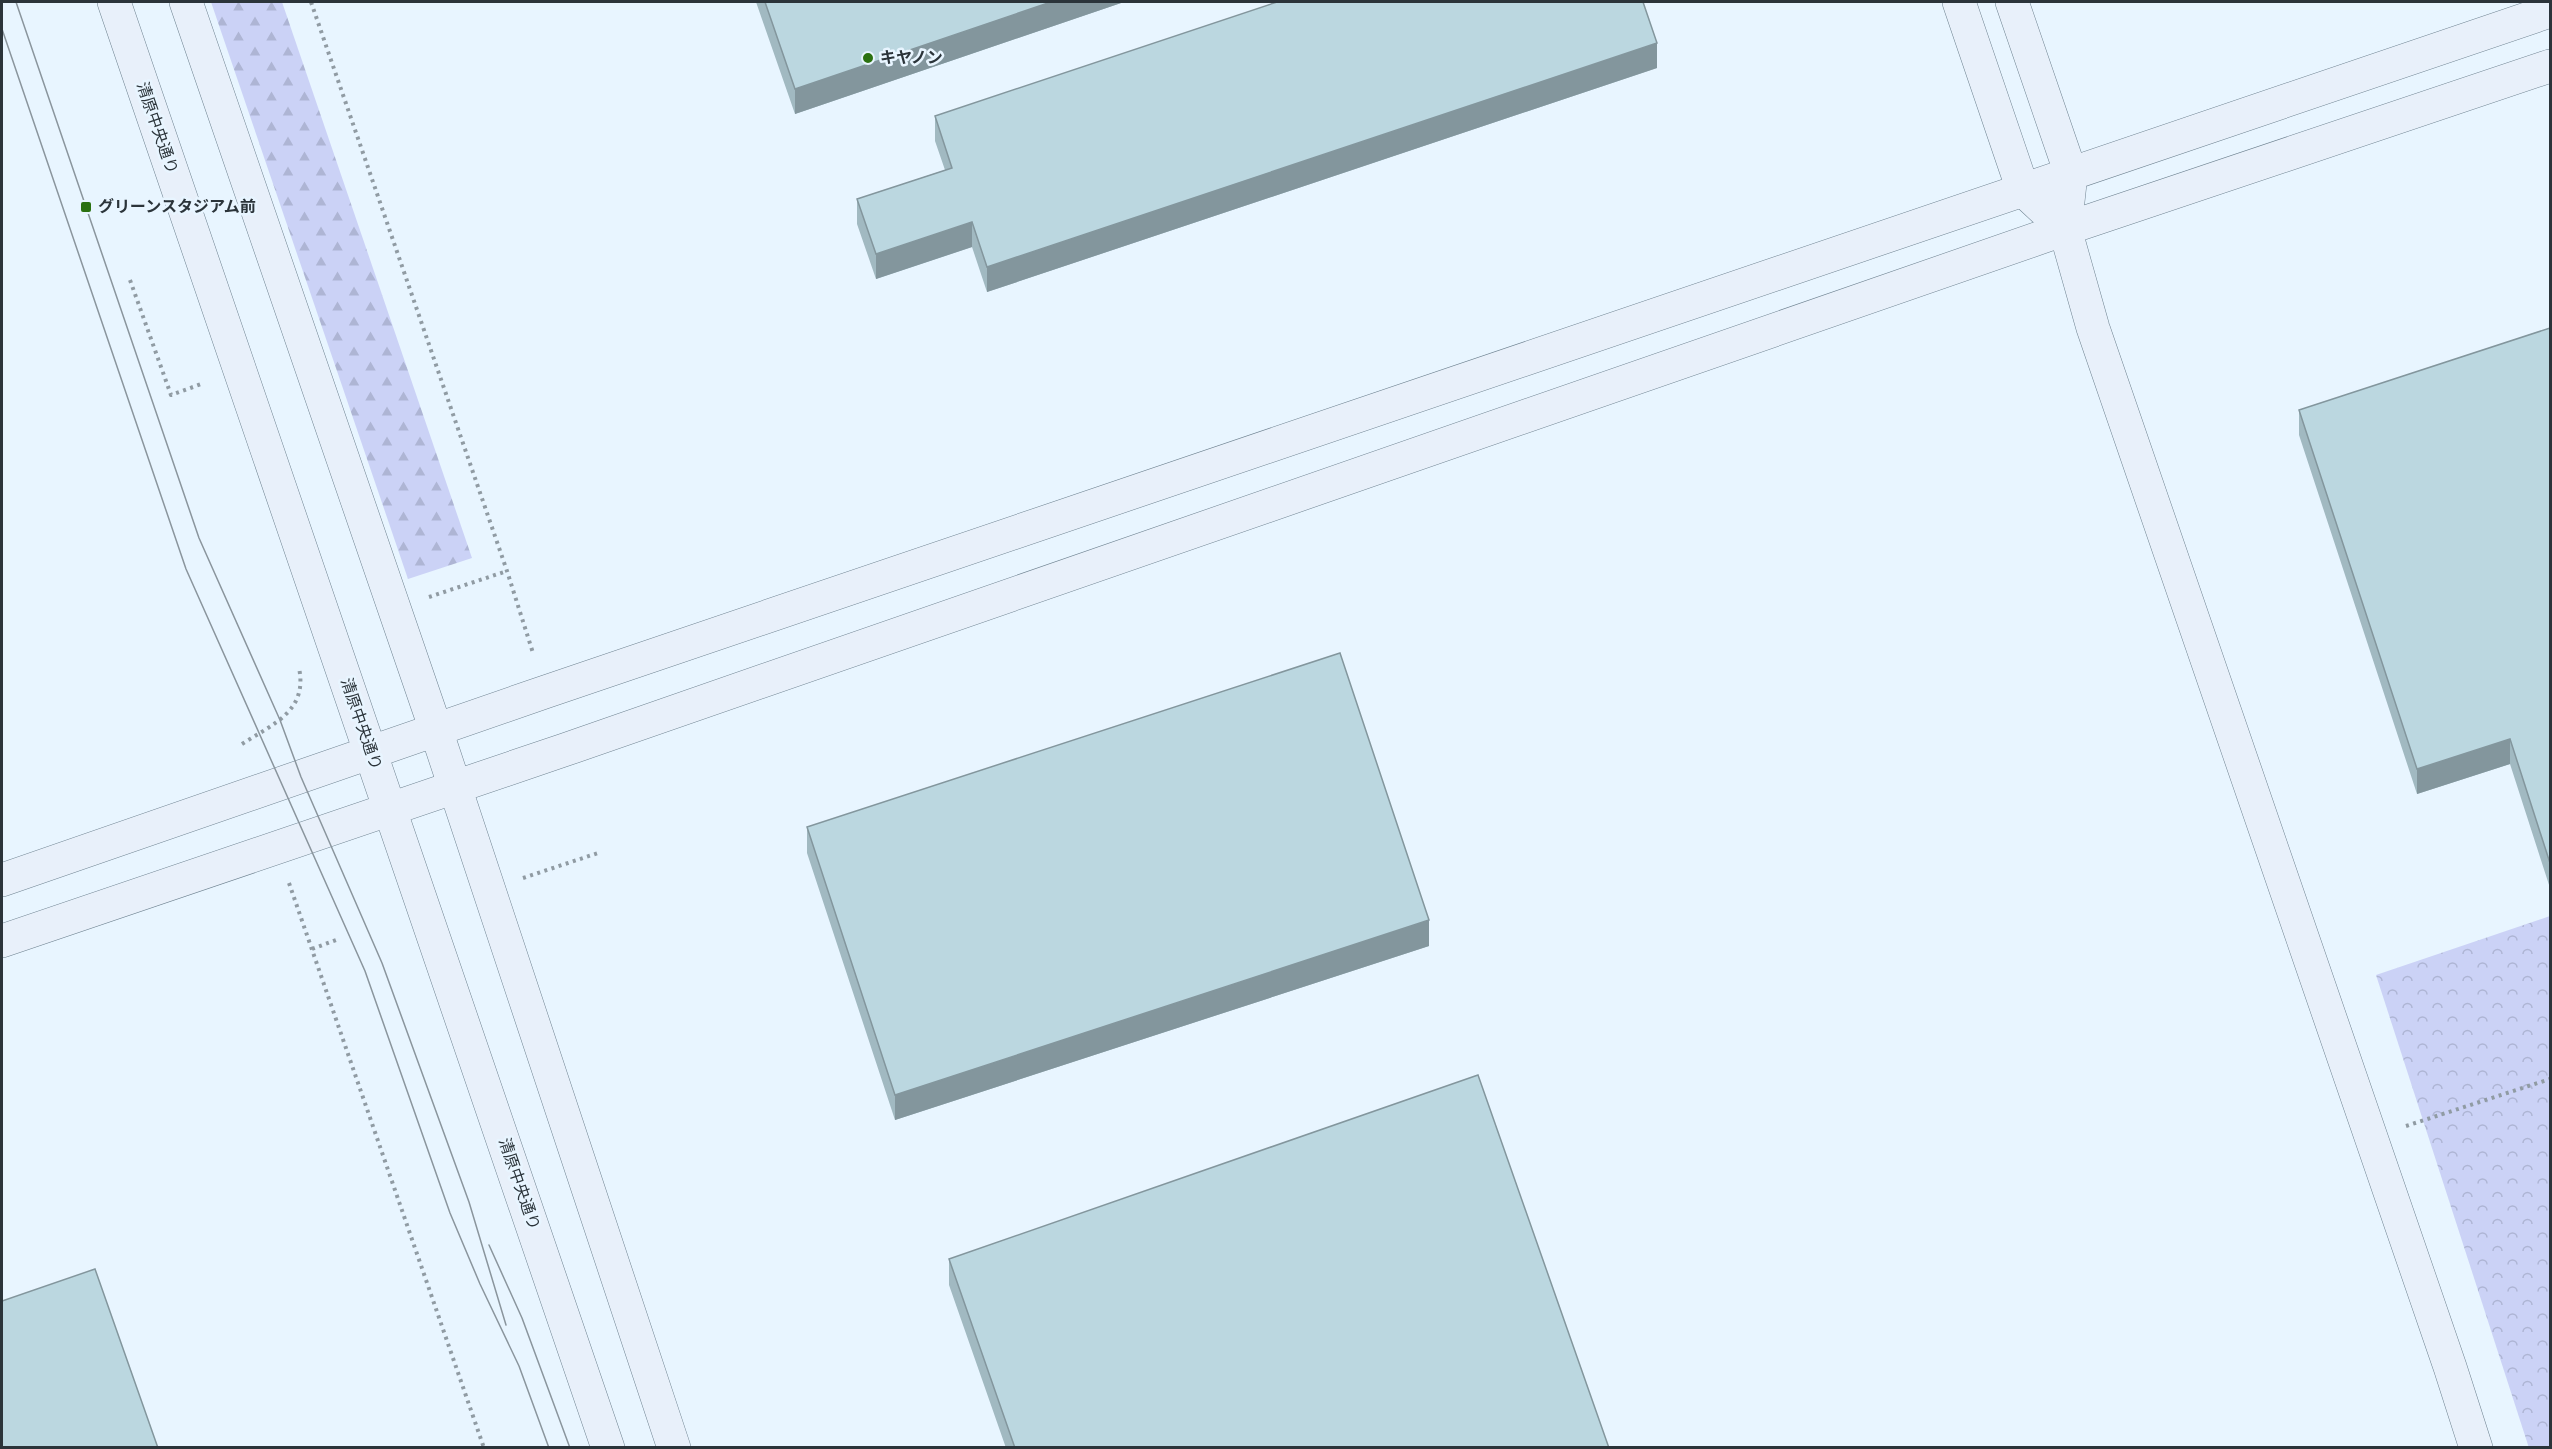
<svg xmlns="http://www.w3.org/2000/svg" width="2552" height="1449" viewBox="0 0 2552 1449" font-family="'Nunito Sans','Noto Sans JP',sans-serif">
  <defs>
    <pattern id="forest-firs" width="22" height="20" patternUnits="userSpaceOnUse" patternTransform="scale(1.5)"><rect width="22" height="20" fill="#cbd2f6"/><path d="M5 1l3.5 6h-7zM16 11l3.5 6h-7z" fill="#aeb5d4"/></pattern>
    <pattern id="park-crowns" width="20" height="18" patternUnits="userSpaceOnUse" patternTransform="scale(1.5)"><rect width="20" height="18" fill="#cbd2f6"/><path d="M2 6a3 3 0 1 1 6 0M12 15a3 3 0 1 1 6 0" fill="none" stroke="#aeb5d4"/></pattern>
  </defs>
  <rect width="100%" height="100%" fill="#e8f5ff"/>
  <path fill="url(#forest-firs)" d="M211,2h71l190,556 -64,21z"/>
  <path fill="url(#park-crowns)" d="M2550,916v531l-21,1 -153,-473z"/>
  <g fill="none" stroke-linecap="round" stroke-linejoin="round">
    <defs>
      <path id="secondary" d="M114,2l494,1446
        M186,2l250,728 238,718
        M1959,2l64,188 42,39
        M2012,2l59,172 -6,55 28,99 357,1039 26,81
        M2,880l543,-188 2005,-681
        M2,941l562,-191 1501,-521 485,-163"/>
    </defs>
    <use href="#secondary" stroke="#6f8391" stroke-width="34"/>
    <path stroke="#909ba3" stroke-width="4" stroke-dasharray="3 4.5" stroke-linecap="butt" d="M311,2l196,569 26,82
      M130,280l41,115 33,-12
      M429,597l78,-26
      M242,744c31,-20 66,-33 57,-76
      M523,878l75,-25
      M289,883l195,565
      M312,949l24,-9
      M2406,1126l144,-47"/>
    <use href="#secondary" stroke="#e8f0fa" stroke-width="33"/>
    <path stroke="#8a959d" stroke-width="1.5" d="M16,2l183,536 81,182 21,57 81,186 87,239 37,123
      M2,29l184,540 179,402 85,242 30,71 39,82 30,82
      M489,1245l33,73 48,130"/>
  </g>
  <path fill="#a1b9c1" d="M756,2h368l-329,112z
    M1657,68l-670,224 -15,-45 -96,32 -19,-55v-25l88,-29 -10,-29v-25z
    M2550,328v560l-40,-124 -93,30 -118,-359v-25z
    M807,827l622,119 -534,174 -88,-267z
    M949,1259l660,189h-603l-57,-163z"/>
  <path fill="#83969d" d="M1051,2h73l-329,112v-25z
    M1657,43v25l-670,224v-25z
    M972,222v25l-96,32v-25z
    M2510,739v25l-93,30v-25z
    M1429,920v26l-534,174v-25z"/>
  <path fill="#bbd7e0" stroke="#83969d" stroke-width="1.5" d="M765,2h286l-256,87z
    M1277,2h366l14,41 -670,224 -15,-45 -96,32 -19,-55 95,-31 -17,-52z
    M2550,328v535l-40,-124 -93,30 -118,-359z
    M1340,653l89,267 -534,175 -88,-268z
    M1478,1075l131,373h-594l-66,-189z
    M95,1269l63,179h-156v-147z"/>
  <g fill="#2b7111" stroke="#e8f5ff" stroke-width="2">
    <circle cx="868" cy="58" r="6"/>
    <rect x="80" y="201" width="12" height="12" rx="3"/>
  </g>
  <g text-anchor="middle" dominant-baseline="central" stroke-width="5" stroke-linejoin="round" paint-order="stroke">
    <g font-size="16" font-weight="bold" fill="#2b343a" stroke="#e8f5ff" text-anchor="start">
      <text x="880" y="58">キヤノン</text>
      <text x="98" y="207">グリーンスタジアム前</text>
    </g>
    <g font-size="16" fill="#2b343a" stroke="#e8f5ff">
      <text transform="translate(157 128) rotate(71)">清原中央通り</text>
      <text transform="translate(361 724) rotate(71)">清原中央通り</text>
      <text transform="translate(519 1184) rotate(71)">清原中央通り</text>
    </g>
  </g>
  <rect width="2552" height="1449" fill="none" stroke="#2b343a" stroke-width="6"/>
</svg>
